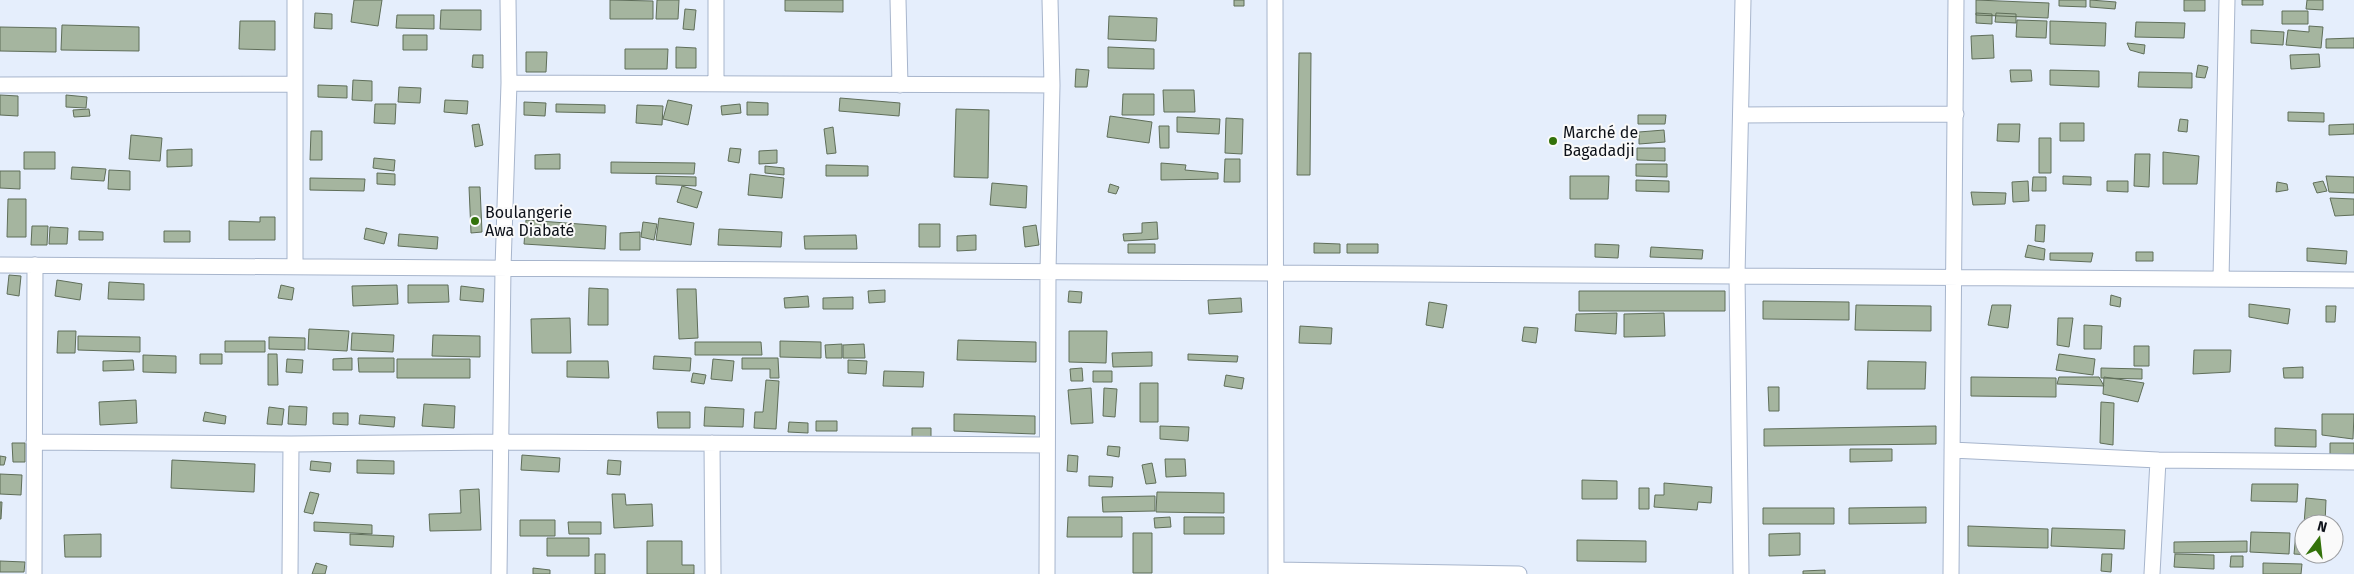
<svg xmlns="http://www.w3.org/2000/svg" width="2354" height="574" viewBox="0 0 2354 574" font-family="'Fira Sans',sans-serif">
  <rect width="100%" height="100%" fill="#e5eefc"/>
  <path fill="#a5b59f" stroke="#5f6e59" d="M354,0h28l-4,26 -27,-4z
    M610,0l43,1v18h-43z
    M657,0h22l-1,19h-22z
    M785,0h58v12l-58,-1z
    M1234,0h10v6h-10z
    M1976,0l73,3 -1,15 -72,-3z
    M2059,0h27v7l-27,-1z
    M2090,0l26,2 -1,7 -25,-2z
    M2184,0h21v11h-21z
    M2242,0h21v5h-21z
    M2307,0h16v10l-17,-1z
    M685,9l11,1 -2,20 -11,-1z
    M441,10h40v20l-41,-1z
    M2282,11h26v13h-26z
    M315,13l17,1v15l-18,-1z
    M1976,13l16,1v10l-16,-1z
    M1996,13l20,1v9l-21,-1z
    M397,15h37v14l-38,-1z
    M1109,16l48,2 -1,23 -48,-2z
    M2017,20l30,1 -1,17 -30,-1z
    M240,21h35v29l-36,-1z
    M2050,21l56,2 -1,23 -55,-2z
    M2136,22l49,1 -1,15 -49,-1z
    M62,25l77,2v24l-78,-1z
    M2309,26l14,1 -2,21 -35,-3 2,-15 21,2z
    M0,27l56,1v24l-56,-1z
    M2251,30l33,2 -1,13 -32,-2z
    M403,35h24v15h-24z
    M1993,35l1,23 -22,1 -1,-23z
    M2354,38v10h-28v-9z
    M2127,43l18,2 -1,9 -14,-4z
    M676,47l20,1v20h-20z
    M1108,47l46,2v20l-46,-1z
    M625,49h43l-1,20h-42z
    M526,52h21l-1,20h-20z
    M1299,53h12l-1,122h-13z
    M2319,54l1,13 -29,2 -1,-14z
    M473,55h10v13l-11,-1z
    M2198,65l10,2 -3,11 -9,-1z
    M1076,69l13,1 -2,17h-12z
    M2010,70h21l1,11 -21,1z
    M2050,70l49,1v16l-49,-2z
    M2139,72l53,1v15l-54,-1z
    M353,80l19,1v20l-20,-1z
    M318,85l29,1v12l-29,-1z
    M399,87l22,1 -1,15 -22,-1z
    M1163,90h31l1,22h-31z
    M1123,94h31v21h-32z
    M0,95l18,1v20l-18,-1z
    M66,95l21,2 -1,11 -20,-1z
    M840,98l60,5 -1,13 -60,-5z
    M445,100l23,1 -1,13 -23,-2z
    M668,100l24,5 -4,20 -25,-6z
    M524,102l22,1 -1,13 -21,-1z
    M747,102l21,1v12h-21z
    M375,104h21l-1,20 -21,-1z
    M556,104l49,1v8l-49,-1z
    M740,104l1,9 -19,2 -1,-9z
    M637,105l26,1 -1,19 -26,-2z
    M89,109l1,7 -16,1 -1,-7z
    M956,109l33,1 -1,68 -34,-1z
    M2288,112l36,1v9l-36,-1z
    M1638,115h28l-1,9h-27z
    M1110,116l42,6 -3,21 -42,-6z
    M1177,117l43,2 -1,15 -42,-2z
    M1226,118l17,1 -1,35 -17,-1z
    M2180,119l8,1 -1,12 -9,-1z
    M2060,123h24v18h-24z
    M479,124l4,21 -8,2 -3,-22z
    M1998,124h22l-1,18 -22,-1z
    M2354,124v10l-25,1v-10z
    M1159,126h10v22h-9z
    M833,127l3,26 -9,1 -3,-25z
    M1664,130l1,12 -26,2v-12z
    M311,131h11v29h-12z
    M131,135l31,3 -2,23 -31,-2z
    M2039,138h12v35h-12z
    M730,148l11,1 -2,14 -11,-2z
    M1637,148h28v13l-28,-1z
    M192,149v17l-25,1v-17z
    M777,150v13l-18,1v-13z
    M24,152h31v17h-31z
    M2163,152l36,4 -2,28h-34z
    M560,154v15h-25v-14z
    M2135,154h15l-1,33 -15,-1z
    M374,158l21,2 -1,11 -21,-3z
    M1225,159h15v23h-16z
    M611,162l84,1 -1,11 -83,-1z
    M1161,163l25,2 -1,5 33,3v6l-57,1z
    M1636,164h31v13l-31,-1z
    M826,165l42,1v10h-42z
    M765,166l19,2v7l-19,-2z
    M72,167l34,2 -2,12 -33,-2z
    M109,170l21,1v19l-22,-1z
    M0,171h20v18l-20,-1z
    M377,173l18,1v11l-18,-1z
    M750,174l34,4 -2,20 -34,-3z
    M656,176l40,1v9l-40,-2z
    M1570,176h39l-1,23h-38z
    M2063,176l28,1v8l-28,-1z
    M2326,176l28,1v16l-25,-1z
    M2033,177h13v14h-14z
    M310,178l55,1 -1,12 -54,-1z
    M1636,180l33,1v11l-33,-1z
    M2028,181l1,20 -16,1 -1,-20z
    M2107,181h21v11l-21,-1z
    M2323,181l4,10 -10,2 -4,-10z
    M2277,182l10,2 1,6 -12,2z
    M992,183l35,3 -1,22 -36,-3z
    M1110,184l9,3 -3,7 -8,-2z
    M682,186l20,6 -5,16 -20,-6z
    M469,187h11l2,45 -11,1z
    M1971,192l35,1 -1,11 -32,1z
    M2330,198l24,1v16l-19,1z
    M8,199h18v38h-19z
    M260,217h15v23h-46v-19l31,1z
    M659,218l35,5 -3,22 -35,-5z
    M526,220l80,6 -1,23 -81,-5z
    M643,222l14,2 -3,16 -13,-3z
    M1157,222l1,17 -34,2 -1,-7 19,-1v-10z
    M919,224h21v23h-21z
    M1036,225l3,20 -14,2 -2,-20z
    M2036,225h9l-1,17 -9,-1z
    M32,226h16l-1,19h-16z
    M50,227l18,1 -1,16h-18z
    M366,228l21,5 -3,11 -20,-5z
    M719,229l63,3 -1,15 -63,-2z
    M79,231l24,1v8h-24z
    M164,231h26v11h-26z
    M640,232v18h-20v-17z
    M399,234l39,3 -1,12 -39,-3z
    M856,235l1,14h-52l-1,-13z
    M976,235v15l-19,1v-15z
    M1314,243l26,1v9h-26z
    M1128,244h27v9h-27z
    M1347,244h31v9h-31z
    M1595,244l24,1 -1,13 -23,-1z
    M2028,245l17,4 -1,11 -19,-3z
    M1651,247l52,3 -1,9 -52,-2z
    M2307,248l40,3 -1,13 -39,-3z
    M2136,252h17v9h-17z
    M2050,253h43l-2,9 -41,-2z
    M9,275l12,1 -2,20 -12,-2z
    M57,280l25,4 -2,16 -25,-4z
    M109,282l35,2v16l-36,-1z
    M281,285l13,3 -2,12 -14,-2z
    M397,285l1,19 -45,2 -1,-20z
    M408,285h40l1,17 -41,1z
    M461,286l23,3 -1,13 -23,-2z
    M589,288l19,1v36h-20z
    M677,289h19l2,49 -19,1z
    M885,290v12l-16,1 -1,-12z
    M1069,291l13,1 -1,11 -13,-1z
    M1579,291h146v20h-146z
    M2111,295l10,3 -1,9 -10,-2z
    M808,296l1,11 -24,1 -1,-10z
    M853,297v12h-30v-11z
    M1241,298l1,14 -33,2 -1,-14z
    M1763,301l86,1v18l-86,-1z
    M1429,302l18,3 -4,23 -17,-3z
    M2249,304l41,5 -2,15 -39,-7z
    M1856,305l75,1v25l-76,-1z
    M1992,305h19l-3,23 -20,-3z
    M2326,306h10l-1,16h-9z
    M1617,313l-1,21 -41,-3 1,-17z
    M1664,313l1,23 -41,1v-23z
    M570,318l1,35h-39l-1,-34z
    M2058,318h15l-4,29 -12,-2z
    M2084,325l18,1 -1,23h-17z
    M1300,326l32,2 -1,16 -32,-1z
    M1524,327l14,1 -2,15 -14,-2z
    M309,329l40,2 -2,20 -39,-2z
    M58,331h18l-1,22h-18z
    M1069,331h38l-1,32 -37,-1z
    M352,333l42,2 -1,17 -42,-2z
    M433,335l47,1v21l-48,-1z
    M78,336l62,1v15l-62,-2z
    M269,337l36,1v12l-36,-1z
    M958,340l78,2v20l-79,-2z
    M225,341h40v11h-40z
    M780,341l41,1v16l-41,-1z
    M695,342h66l1,13h-67z
    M842,344v14h-16l-1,-13z
    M864,344l1,14h-22v-13z
    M2134,346h15v20h-15z
    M2194,350h37l-1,22 -37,2z
    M1152,352v14l-39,1 -1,-14z
    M200,354h22v10h-22z
    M268,354h9l1,31h-10z
    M1188,354l50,2 -1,6 -49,-2z
    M2059,354l36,5 -2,16 -37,-5z
    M143,355l33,1v17l-33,-1z
    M654,356l37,2 -1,13 -37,-2z
    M352,358v12h-19v-11z
    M358,358h36v14h-35z
    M742,358h36l1,20h-9v-9h-28z
    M287,359l16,1 -1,13 -16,-1z
    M397,359h73v19h-73z
    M713,359l21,2 -2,20 -21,-2z
    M133,360l1,10 -31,1v-10z
    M848,360l19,1 -1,13 -18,-1z
    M567,361h41l1,17 -42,-1z
    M1868,361l58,1 -1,27h-58z
    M2303,367v11h-19l-1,-10z
    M1082,368l1,13h-12l-1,-12z
    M2101,368l41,1v10l-41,-1z
    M884,371l40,1 -1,15 -40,-1z
    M1093,371h19v11h-19z
    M693,373l13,2 -2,9 -13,-2z
    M1226,375l18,3 -2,11 -18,-3z
    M1971,377l85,1v19l-85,-1z
    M2059,377h40l5,9 -47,-2z
    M2104,377l40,6 -6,19 -35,-8z
    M766,380l13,1 -3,48 -22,-1 1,-16h8z
    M1140,383h18v39h-18z
    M1768,387h11v24h-10z
    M1091,388l2,35 -22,1 -3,-34z
    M1104,388l13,1 -2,28 -12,-1z
    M136,400l1,23 -37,2 -1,-23z
    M2101,402l13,1 -1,42 -13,-2z
    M424,404l31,2 -1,22 -32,-2z
    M289,406l18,1 -1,18 -18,-1z
    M269,407l15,2 -2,16 -15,-1z
    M705,407l39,2 -1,18 -39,-1z
    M205,412l21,4 -1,8 -22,-3z
    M657,412h33v16h-32z
    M333,413h15v12l-15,-1z
    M954,414l81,2v18l-81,-3z
    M2322,414h32l-1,25 -31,-4z
    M360,415l35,2 -1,10 -35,-3z
    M816,421h21v10h-21z
    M789,422l19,1v10l-20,-1z
    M1160,426l29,1 -1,14 -28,-2z
    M1936,426v18l-172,2v-17z
    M912,428h19v10h-19z
    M2275,428l41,2v17l-41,-1z
    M12,443h13v19h-12z
    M2330,443h24v11h-24z
    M1108,446l12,1 -1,10 -12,-2z
    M1850,449h42v12l-42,1z
    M522,455l38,3 -1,14 -38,-2z
    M1068,455l10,1 -1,16 -10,-1z
    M0,456l6,1 -2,8h-4z
    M1165,459h20l1,17 -20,1z
    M172,460l83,4 -1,28 -83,-4z
    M357,460l37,1v13l-37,-1z
    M608,460l13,1 -1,14 -13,-1z
    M311,461l20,2 -1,9 -20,-2z
    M1152,463l4,20 -10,1 -4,-19z
    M0,474l22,1 -1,20 -21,-1z
    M1089,476l24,1 -1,10 -23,-1z
    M1582,480l35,1v18h-35z
    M1664,483l48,4 -1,16 -13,-1 -1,8 -43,-3 1,-12h9z
    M2252,484h46l-1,18 -46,-1z
    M1639,488h10v21h-10z
    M479,489l2,41 -51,1 -1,-17 32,-1 -1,-23z
    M310,492l9,2 -6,20 -9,-2z
    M1157,492l67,1v20l-68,-1z
    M612,494h13l1,11 26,-1 1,22 -39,2z
    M1155,496v15l-52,1 -1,-15z
    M2306,498l20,2 -1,24h-21z
    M0,502h2l-1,17h-1z
    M1926,507v16l-77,1v-16z
    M1763,508h71v16h-71z
    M1068,517h54v20h-55z
    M1170,517l1,10 -16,1 -1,-10z
    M1184,517h40v17h-40z
    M520,520h35v16h-35z
    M314,522l58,3v9l-58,-3z
    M568,522h33v12h-32z
    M1968,526l80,3v19l-80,-2z
    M2052,528l73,2 -1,19 -73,-3z
    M2251,532l39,1 -1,21 -39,-2z
    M1133,533h19v40h-19z
    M1800,533v22l-31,1v-22z
    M2296,533h8v21h23v2l-33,-2z
    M101,534v23h-36l-1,-22z
    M350,534l44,2 -1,11 -43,-2z
    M547,538h42v18h-42z
    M1577,540l69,1v21l-69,-1z
    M647,541h35v24h12v9h-47z
    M2247,541v11l-73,1v-11z
    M595,554h10v20h-10z
    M2102,554h10l-1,18 -10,-1z
    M2175,554l39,1v14l-40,-2z
    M2231,556h12v11h-13z
    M0,561l25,1 -1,10h-24z
    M316,563l11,3 -2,8h-13z
    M2263,563l39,1 -1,10h-38z
    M533,568l17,2v4h-17z
    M1825,570v4h-22v-3z"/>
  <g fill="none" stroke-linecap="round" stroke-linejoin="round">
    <defs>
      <path id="minor" d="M295,0v267
        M716,0v84
        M898,0l2,85
        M1275,0l1,574
        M509,83l543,2
        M0,85l293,-1
        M1741,115l215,-1
        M0,265l2354,15
        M2221,279l6,-279
        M34,442l257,2 210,-2 545,3
        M712,443l1,131
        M1952,450l206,10 196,2
        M1276,570l243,4
        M34,574l1,-309
        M290,574l1,-130
        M499,574l4,-306 6,-185 -1,-83
        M1047,574l1,-303 4,-186 -2,-85
        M1741,574l-4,-298 6,-276
        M1951,574l5,-574
        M2152,574l6,-114"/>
    </defs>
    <use href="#minor" stroke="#a7b5cc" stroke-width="17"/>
    <use href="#minor" stroke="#fff" stroke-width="15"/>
  </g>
  <g fill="#33720a" stroke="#fafafa" stroke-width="2">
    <circle cx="1553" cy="141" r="5"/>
    <circle cx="475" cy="221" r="5"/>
  </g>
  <g text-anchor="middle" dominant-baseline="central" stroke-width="4" stroke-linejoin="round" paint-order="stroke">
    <g font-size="16" fill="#0d1119" stroke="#fafafa" text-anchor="start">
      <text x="1563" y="132">Marché de<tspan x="1563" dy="18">Bagadadji</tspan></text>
      <text x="485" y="212">Boulangerie<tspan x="485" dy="18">Awa Diabaté</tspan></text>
    </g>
  </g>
  <g transform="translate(2319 539) rotate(15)"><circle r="24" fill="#fafafa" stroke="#9b9da0"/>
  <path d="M0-4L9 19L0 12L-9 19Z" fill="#33720a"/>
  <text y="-8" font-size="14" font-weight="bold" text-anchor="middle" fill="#0d1119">N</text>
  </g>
</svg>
